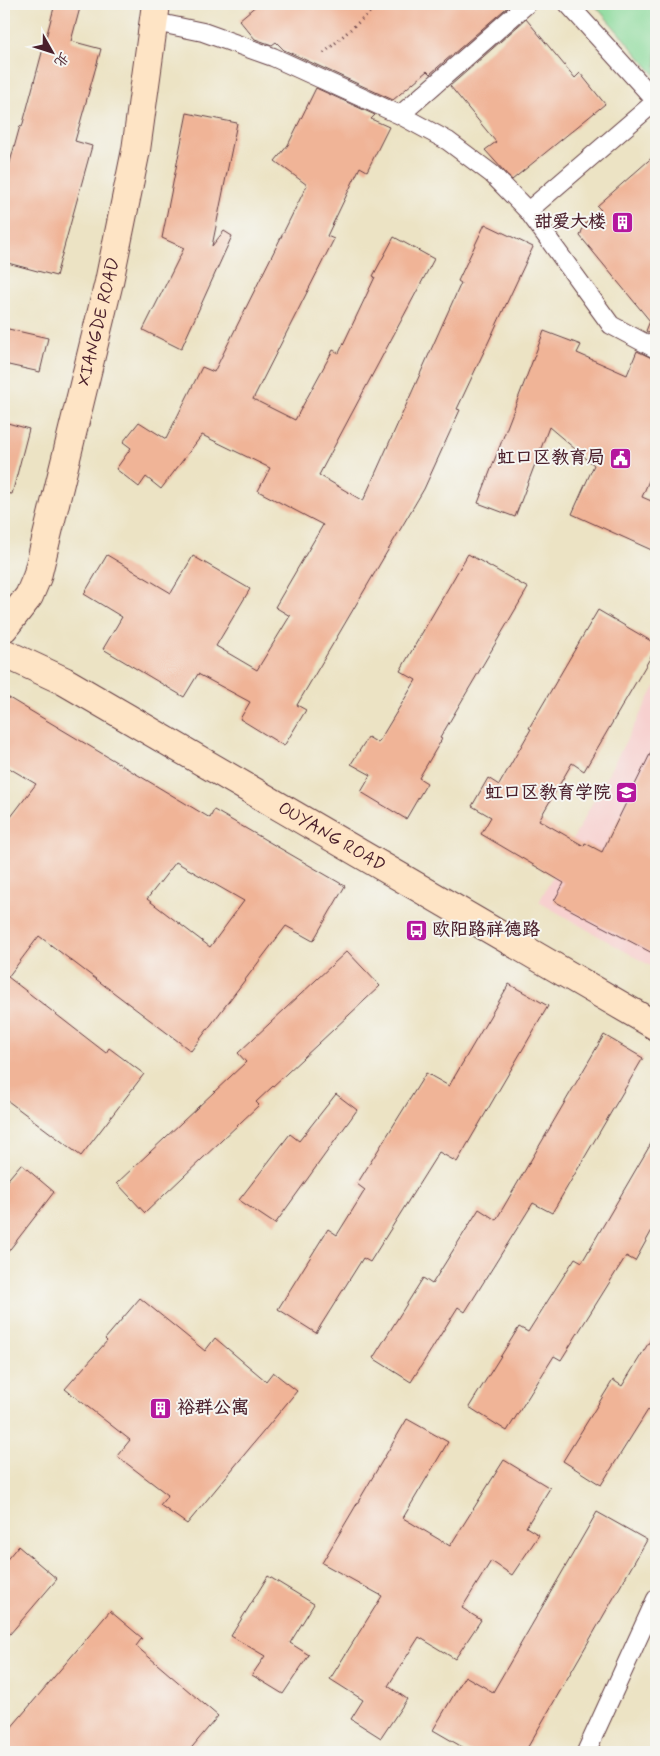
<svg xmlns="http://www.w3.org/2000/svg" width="660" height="1756" viewBox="0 0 660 1756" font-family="Mynerve,'LXGW WenKai TC',sans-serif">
  <rect width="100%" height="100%" fill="#f6f6f2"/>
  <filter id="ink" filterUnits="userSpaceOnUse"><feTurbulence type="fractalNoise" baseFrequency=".02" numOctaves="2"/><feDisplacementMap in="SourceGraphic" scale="10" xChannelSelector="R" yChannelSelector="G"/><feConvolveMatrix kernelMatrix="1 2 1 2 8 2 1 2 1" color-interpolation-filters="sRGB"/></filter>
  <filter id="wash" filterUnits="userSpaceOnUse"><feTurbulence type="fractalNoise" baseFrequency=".0096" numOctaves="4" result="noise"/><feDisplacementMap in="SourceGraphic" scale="20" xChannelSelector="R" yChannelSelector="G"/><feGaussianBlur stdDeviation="1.12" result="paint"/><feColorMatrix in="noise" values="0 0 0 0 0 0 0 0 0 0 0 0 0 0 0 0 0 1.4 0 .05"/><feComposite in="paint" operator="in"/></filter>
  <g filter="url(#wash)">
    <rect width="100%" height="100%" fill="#ece3c4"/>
    <path fill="#f7d0cf" d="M656,685v284l-117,-67z"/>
    <path fill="#88d999" stroke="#697c62" d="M594,4h62v72z"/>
    <g id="blocks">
      <path fill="#f0b497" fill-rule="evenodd" d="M55,4h26l-10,37 30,8 -26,92 17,5 -36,130 -52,-14v-78l16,-58 2,1z
        M258,4h253l-81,70 -3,-3 -34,29 -109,-50 -8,-8 -4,3 -17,-6 -16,-19z
        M526,19l49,59 5,-5 25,31 -93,76 -27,-30 11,-8 -46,-56z
        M316,88l59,27 -4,4 18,8 -22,44 -7,-4 -33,69 7,3 -81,160 42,21 38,-70 6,3 36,-76 -2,-1 21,-39 40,22 -115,216 44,26 98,-218 -3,-2 27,-57 48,23 -76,162 3,1 -36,79 -127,216 9,5 -22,36 -44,-27 10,-17 -52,-28 -14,23 -81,-48 19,-32 -38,-23 23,-39 64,38 22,-37 57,33 -34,57 41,24 33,-54 -15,-9 48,-82 -65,-34 12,-23 -68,-33 -41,54 -15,-12 -7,10 -23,-18 15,-21 -8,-6 16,-20 27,17 36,-72 12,5 93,-187 -32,-24 13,-16z
        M187,113l50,10 -25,123 12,-15 8,5 -51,113 -38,-19 41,-82 -22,-10z
        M656,154v183l-10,-6 4,-10 -70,-85 4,-11 17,-15 -4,-4z
        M4,328l44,10 -8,34 -36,-8z
        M544,331l37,14 -4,8 50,22 10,-24 19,9v104l-14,33 14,6v49l-84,-38 22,-49 -45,-38 -34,90 -37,-14z
        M4,422l25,7 -17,65 -8,-1z
        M468,554l60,34 -88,150 2,1 -23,39 8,5 -21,36 -45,-27 10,-17 -20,-11 17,-27 10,6 38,-63 -16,-9z
        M598,610l58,34v4l-72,123 -12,-8 -33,57 45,26 1,-3 17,9 54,-110v213l-102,-54 10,-18 -83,-49 10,-17 -19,-11 16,-28 11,7 32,-56 -2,-1z
        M4,695l206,123 4,-8 131,76 -32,55 -27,-15 -95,125 -152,-115 -31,41 98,76 3,-5 35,26 -63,82 -77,-58v-272l32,-42 -32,-19zM176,862l68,39 -34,46 -63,-48z
        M347,951l33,35 -124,116 3,3 -114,108 -28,-30 129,-121 -8,-9z
        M509,984l39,22 -91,156 -18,-10 -69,110 -7,-4 -47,75 -38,-24 50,-80 9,6 28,-45 -8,-6 69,-111 23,13z
        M604,1035l39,23 -91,155 -19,-10 -68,109 -7,-5 -47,75 -38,-24 50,-80 9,6 47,-75 17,11z
        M336,1094l21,16 -82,114 -36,-24 51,-66 9,7z
        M656,1135v88l-21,38 -9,-5 -65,104 -7,-4 -47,75 -38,-24 50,-80 9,5 47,-74 7,4z
        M21,1164l33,28 -50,65v-73z
        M140,1298l65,53 10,-13 51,43 7,-9 24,19 -110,133 -27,-19 8,-10 -51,-39 13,-16 -65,-51 42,-48 -2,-2z
        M656,1331v84l-8,-5 -47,75 -38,-24 50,-81 9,6z
        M407,1419l41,23 -45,76 47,28 54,-86 46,28 -24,39 13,8 -27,40 -21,-14 -29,47 19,12 -26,39 -36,-22 -31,49 19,13 -26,39 -30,-19 12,-19 -33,-21 52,-83 -60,-33z
        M597,1512l50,28 -122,212h-54l-38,-22 32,-54 28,16z
        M18,1546l39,33 -53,62v-78z
        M268,1576l46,28 -24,39 19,12 -26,39 -31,-19 13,-19 -34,-20z
        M110,1611l32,27 -6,8 82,70 -30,36h-184v-16z"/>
    </g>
  </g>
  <g filter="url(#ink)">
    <use href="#blocks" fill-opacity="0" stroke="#623c42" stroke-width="1"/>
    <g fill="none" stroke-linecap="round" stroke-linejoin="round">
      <defs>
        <path id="lane" d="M568,4l87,96
          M155,22l48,10 70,25 127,58 48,26 44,33 36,37 83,114 45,24
          M400,115l127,-111
          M528,211l128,-110
          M586,1752l70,-153"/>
        <g id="secondary">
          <path id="s1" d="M4,628l25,-32 8,-19 72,-295 27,-132 20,-146"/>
          <path id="s2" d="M4,653l60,28 592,345"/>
        </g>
      </defs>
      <use href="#lane" stroke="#623c42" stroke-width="20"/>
      <use href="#secondary" stroke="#623c42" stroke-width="30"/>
      <path stroke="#623c42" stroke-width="3" stroke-dasharray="1 4" stroke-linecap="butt" d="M324,53l55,-49"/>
      <use href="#lane" stroke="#fff" stroke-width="18"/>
      <use href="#secondary" stroke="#fee4c5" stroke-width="28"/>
    </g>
  </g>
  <defs>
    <symbol id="building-square" viewBox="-11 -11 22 22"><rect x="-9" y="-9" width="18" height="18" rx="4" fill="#b5179e" stroke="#f6f6f2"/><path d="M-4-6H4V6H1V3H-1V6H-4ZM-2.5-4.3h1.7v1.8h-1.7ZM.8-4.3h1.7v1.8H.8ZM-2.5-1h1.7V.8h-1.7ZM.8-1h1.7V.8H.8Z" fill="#fff"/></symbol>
    <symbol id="civic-square" viewBox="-11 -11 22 22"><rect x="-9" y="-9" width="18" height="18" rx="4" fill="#b5179e" stroke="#f6f6f2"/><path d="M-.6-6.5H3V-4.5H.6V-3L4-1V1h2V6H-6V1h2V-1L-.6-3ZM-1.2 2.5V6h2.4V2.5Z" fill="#fff"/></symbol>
    <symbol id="school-square" viewBox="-11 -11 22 22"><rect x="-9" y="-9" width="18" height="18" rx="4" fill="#b5179e" stroke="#f6f6f2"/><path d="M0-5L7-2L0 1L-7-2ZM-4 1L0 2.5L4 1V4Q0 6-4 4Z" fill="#fff"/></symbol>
    <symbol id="bus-square" viewBox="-11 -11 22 22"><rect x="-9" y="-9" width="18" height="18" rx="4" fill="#b5179e" stroke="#f6f6f2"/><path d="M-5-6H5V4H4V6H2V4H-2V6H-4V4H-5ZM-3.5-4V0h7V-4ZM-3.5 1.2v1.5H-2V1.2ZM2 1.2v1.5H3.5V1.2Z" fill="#fff"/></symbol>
  </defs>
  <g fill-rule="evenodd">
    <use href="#building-square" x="610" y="210" width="25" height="25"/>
    <use href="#civic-square" x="608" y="446" width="25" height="25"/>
    <use href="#school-square" x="614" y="780" width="25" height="25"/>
    <use href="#bus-square" x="404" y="918" width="25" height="25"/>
    <use href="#building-square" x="148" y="1396" width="25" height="25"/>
  </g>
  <g text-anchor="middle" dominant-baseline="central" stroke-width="4" stroke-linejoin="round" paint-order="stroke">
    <g font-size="18" font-weight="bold" fill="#4a1f2b" stroke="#f6f6f2" text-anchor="end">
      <text x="606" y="222">甜爱大楼</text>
      <text x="605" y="458">虹口区教育局</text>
      <text x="611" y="793">虹口区教育学院</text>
      <text x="432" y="930" text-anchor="start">欧阳路祥德路</text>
      <text x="177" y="1408" text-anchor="start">裕群公寓</text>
    </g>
    <g font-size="18" fill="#4a1f2b" stroke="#f6f6f2">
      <text stroke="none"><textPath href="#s1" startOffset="324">XIANGDE ROAD</textPath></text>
      <text stroke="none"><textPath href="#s2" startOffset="376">OUYANG ROAD</textPath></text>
    </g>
  </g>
  <rect width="660" height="1756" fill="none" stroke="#f6f6f2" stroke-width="20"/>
  <g transform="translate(52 52) rotate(129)" stroke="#f6f6f2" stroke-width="4" paint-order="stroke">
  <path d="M0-4L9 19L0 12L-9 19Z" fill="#4a1f2b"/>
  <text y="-8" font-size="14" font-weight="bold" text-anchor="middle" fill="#4a1f2b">北</text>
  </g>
</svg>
